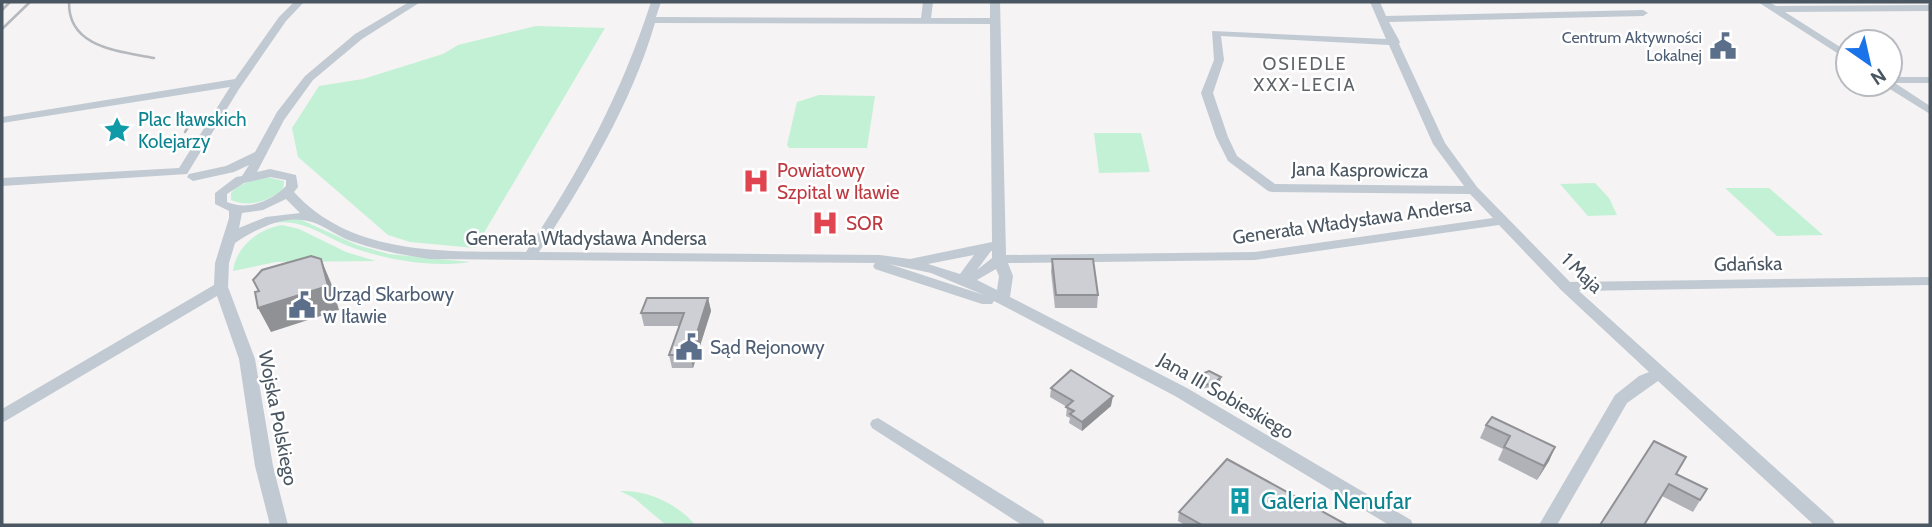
<svg xmlns="http://www.w3.org/2000/svg" width="1932" height="527" viewBox="0 0 1932 527" font-family="Cabin,sans-serif">
  <rect width="100%" height="100%" fill="#f5f3f3"/>
  <path fill="#c3f1d5" d="M536,26l69,2 -130,220 -65,-6 -22,-7 -90,-78 -6,-29 27,-42 44,-7 80,-25 15,-9z
    M819,95l56,1 -8,52h-78l-2,-3 10,-43z
    M1094,133h47l9,39 -51,1z
    M267,177l17,4 -1,8c-13,12 -35,19 -52,11v-7c10,-11 23,-13 36,-16z
    M1595,183l14,15 8,17 -29,1 -28,-32z
    M1725,188h44l54,47 -46,1z
    M297,218l60,27 32,9 81,8c-38,6 -83,-2 -119,-15 -26,-10 -48,-29 -77,-24l7,-4z
    M282,225l17,4 47,23 30,9 -100,1 -43,9c3,-24 25,-42 49,-46z
    M620,491c27,-1 57,12 75,34h-29l-32,-27z"/>
  <g fill="none" stroke-linecap="round" stroke-linejoin="round">
    <path fill="#c1cad2" fill-rule="evenodd" d="M294,2h10l-18,19 -47,68 -52,85 -185,12v-8l177,-10 51,-81 -228,36v-6l233,-38 44,-62z
      M409,2l10,1 -57,36 -49,41 -29,40 -27,52 13,-3 26,6 2,12 -4,5c59,65 152,59 232,60 54,-82 95,-157 125,-250h10l-5,15 265,1 2,-16h10l-2,16h59v-16h10l6,253 249,-3 238,-34 -23,-24 -198,-2 -4,-1 -40,-30 -12,-24 -15,-44 13,-33 -2,-29 174,8 -16,-37h10l6,14 257,-6 5,3 -5,3 -254,6 11,20 -1,2 46,99 32,44 93,95 360,-5v8l-351,6 254,229 2,5h-21l-156,-144 -31,22 -70,122h-18l76,-130 24,-19 10,-4 -88,-82 -62,-65 -244,35 -247,3 5,13 -3,21 177,91 224,132 2,5h-24l-214,-129 -181,-95 -2,3h-10l-107,-35 -2,-3 2,-3 -445,-4c-27,-4 -54,-9 -79,-18 -14,-5 -26,-15 -39,-19 -26,-9 -56,7 -77,21l-6,20 -1,24 27,72 18,107 15,59h-18l-15,-59 -16,-107 -22,-63 -215,127v-14l212,-124 1,-22 14,-45v-7l-14,-7v-11l21,-16 6,-1 7,-11 -15,7 -41,9 -6,-4 2,-3 37,-8 29,-14 22,-40 28,-36 50,-42zM655,23l335,1 2,218 -82,17 -30,-4 -341,-3c46,-72 92,-147 116,-229zM1221,36l168,9 44,99 31,42 -189,-2 -38,-28 -9,-19 -15,-44 11,-33zM270,177l16,3v6c-15,15 -38,25 -59,16v-8l17,-11zM286,199l14,14 -34,4 -27,11 3,-15 21,-3zM992,251v7l-15,12 14,-19zM974,255l-14,19 -32,-10zM889,264l42,9 53,22zM996,269l3,7 -2,14 -20,-10z
      M1758,2h11l7,4 154,-1v6l-145,1 63,40v8z
      M1890,77h40v6h-35l35,23v8l-45,-28 -1,-2h6z
      M878,418l165,102 2,5h-23l-150,-97 -2,-4 2,-4z"/>
    <path stroke="#b5b8bd" stroke-width="2.5" d="M69,2c-1,46 50,49 85,56
      M2,10l8,-8
      M2,29l28,-27
      M185,132l7,-11"/>
  </g>
  <path fill="#b0b2b7" d="M1052,259l46,36 -1,13h-42l-4,-36z
    M708,298l3,13 -18,57h-21l-3,-13 10,-29h-35l-3,-13z
    M1199,375l21,7 -9,7 -8,-1 -5,-8z
    M1051,388l60,18 -29,25 -13,-8 1,-5 -4,-2 1,-9 -17,-10z
    M1486,425l69,22 -6,14 -12,19 -39,-20 5,-11 -23,-11z
    M1676,474l31,15 -14,23 -31,-16z
    M1179,512l168,13h-162l-7,-4z"/>
  <path fill="#909195" d="M321,259l10,24 8,27 -68,22 -13,-24z
    M708,298l3,13 -18,57 -3,-13z
    M1221,377l-1,5 -9,7 1,-4z
    M1113,396l-2,10 -29,25v-9z
    M1555,447l-6,14 -12,19 7,-14z"/>
  <path fill="#cdcfd5" stroke="#909195" stroke-width="2" d="M311,256l10,3 7,27 -70,22 -3,-16 4,-1 -6,-11 9,-10z
    M1052,259h41l5,36h-42z
    M647,298h61l-18,57h-21l15,-42h-43z
    M1071,370l42,26 -31,26 -12,-8 4,-3 -8,-4 7,-6 -22,-13z
    M1209,371l12,6 -9,8 -8,-1 -5,-9z
    M1492,417l63,30 -11,19 -40,-19 6,-11 -24,-11z
    M1654,441l32,16 -10,17 31,15 -7,11 -31,-16 -25,41h-44z
    M1227,459l120,66h-145l-23,-13z"/>
  <defs>
    <symbol id="civic-bare" viewBox="-9 -9 18 18"><path d="M-.6-6.5H3V-4.5H.6V-3L4-1V1h2V6H-6V1h2V-1L-.6-3ZM-1.2 2.5V6h2.4V2.5Z" fill="#5c6f8a" stroke="#fff" stroke-width="2.5" paint-order="stroke"/></symbol>
    <symbol id="sight-bare" viewBox="-9 -9 18 18"><path d="M0-6L1.8-2.2L6-1.7L2.9 1.2L3.7 5.4L0 3.3L-3.7 5.4L-2.9 1.2L-6-1.7L-1.8-2.2Z" fill="#0f9aa8" stroke="#fff" stroke-width="2.5" paint-order="stroke"/></symbol>
    <symbol id="hospital-bare" viewBox="-9 -9 18 18"><path d="M-5-5h3v3.5h4V-5h3V5h-3V1.5h-4V5h-3Z" fill="#e0444e" stroke="#fff" stroke-width="2.5" paint-order="stroke"/></symbol>
    <symbol id="building-bare" viewBox="-9 -9 18 18"><path d="M-4-6H4V6H1V3H-1V6H-4ZM-2.5-4.3h1.7v1.8h-1.7ZM.8-4.3h1.7v1.8H.8ZM-2.5-1h1.7V.8h-1.7ZM.8-1h1.7V.8H.8Z" fill="#0f9aa8" stroke="#fff" stroke-width="2.5" paint-order="stroke"/></symbol>
  </defs>
  <g fill-rule="evenodd">
    <use href="#civic-bare" x="1704" y="27" width="38" height="38"/>
    <use href="#sight-bare" x="98" y="111" width="38" height="38"/>
    <use href="#hospital-bare" x="737" y="162" width="38" height="38"/>
    <use href="#hospital-bare" x="806" y="204" width="38" height="38"/>
    <use href="#civic-bare" x="283" y="286" width="38" height="38"/>
    <use href="#civic-bare" x="670" y="328" width="38" height="38"/>
    <use href="#building-bare" x="1221" y="482" width="38" height="38"/>
  </g>
  <g text-anchor="middle" dominant-baseline="central" stroke-width="5" stroke-linejoin="round" paint-order="stroke">
    <g font-size="16" fill="#4e5e75" stroke="#fff" text-anchor="end">
      <text x="1702" y="37">Centrum Aktywności<tspan x="1702" dy="18">Lokalnej</tspan></text>
    </g>
    <g font-size="18" letter-spacing="2" fill="#5f6368" stroke="#fff">
      <text x="1305" y="64">OSIEDLE<tspan x="1305" dy="21">XXX-LECIA</tspan></text>
    </g>
    <g font-size="19" fill="#0d838f" stroke="#fff" text-anchor="start">
      <text x="138" y="119">Plac Iławskich<tspan x="138" dy="22">Kolejarzy</tspan></text>
    </g>
    <g font-size="19" fill="#be3a42" stroke="#fff" text-anchor="start">
      <text x="777" y="170">Powiatowy<tspan x="777" dy="22">Szpital w Iławie</tspan></text>
      <text x="846" y="223">SOR</text>
    </g>
    <g font-size="19" fill="#4a5661" stroke="#fff">
      <text transform="translate(1360 170) rotate(1)">Jana Kasprowicza</text>
      <text transform="translate(1352 221) rotate(-8)">Generała Władysława Andersa</text>
      <text x="586" y="238">Generała Władysława Andersa</text>
      <text transform="translate(1748 264) rotate(-1)">Gdańska</text>
      <text transform="translate(1582 273) rotate(44)">1 Maja</text>
      <text transform="translate(1226 396) rotate(30)">Jana III Sobieskiego</text>
      <text transform="translate(278 418) rotate(79)">Wojska Polskiego</text>
    </g>
    <g font-size="19" fill="#4e5e75" stroke="#fff" text-anchor="start">
      <text x="323" y="294">Urząd Skarbowy<tspan x="323" dy="22">w Iławie</tspan></text>
      <text x="710" y="347">Sąd Rejonowy</text>
    </g>
    <g font-size="23" fill="#0d838f" stroke="#fff" text-anchor="start">
      <text x="1261" y="501">Galeria Nenufar</text>
    </g>
  </g>
  <rect width="1932" height="527" fill="none" stroke="#4a5661" stroke-width="7"/>
  <g transform="translate(1869 63) rotate(146)"><circle r="33" fill="#ffffff" stroke="#b7bbc0" stroke-width="2"/>
  <path d="M0-5L12 26L0 18L-12 26Z" fill="#1a73e8"/>
  <text y="-10" font-size="19" font-weight="bold" text-anchor="middle" fill="#4a5661">N</text>
  </g>
</svg>
